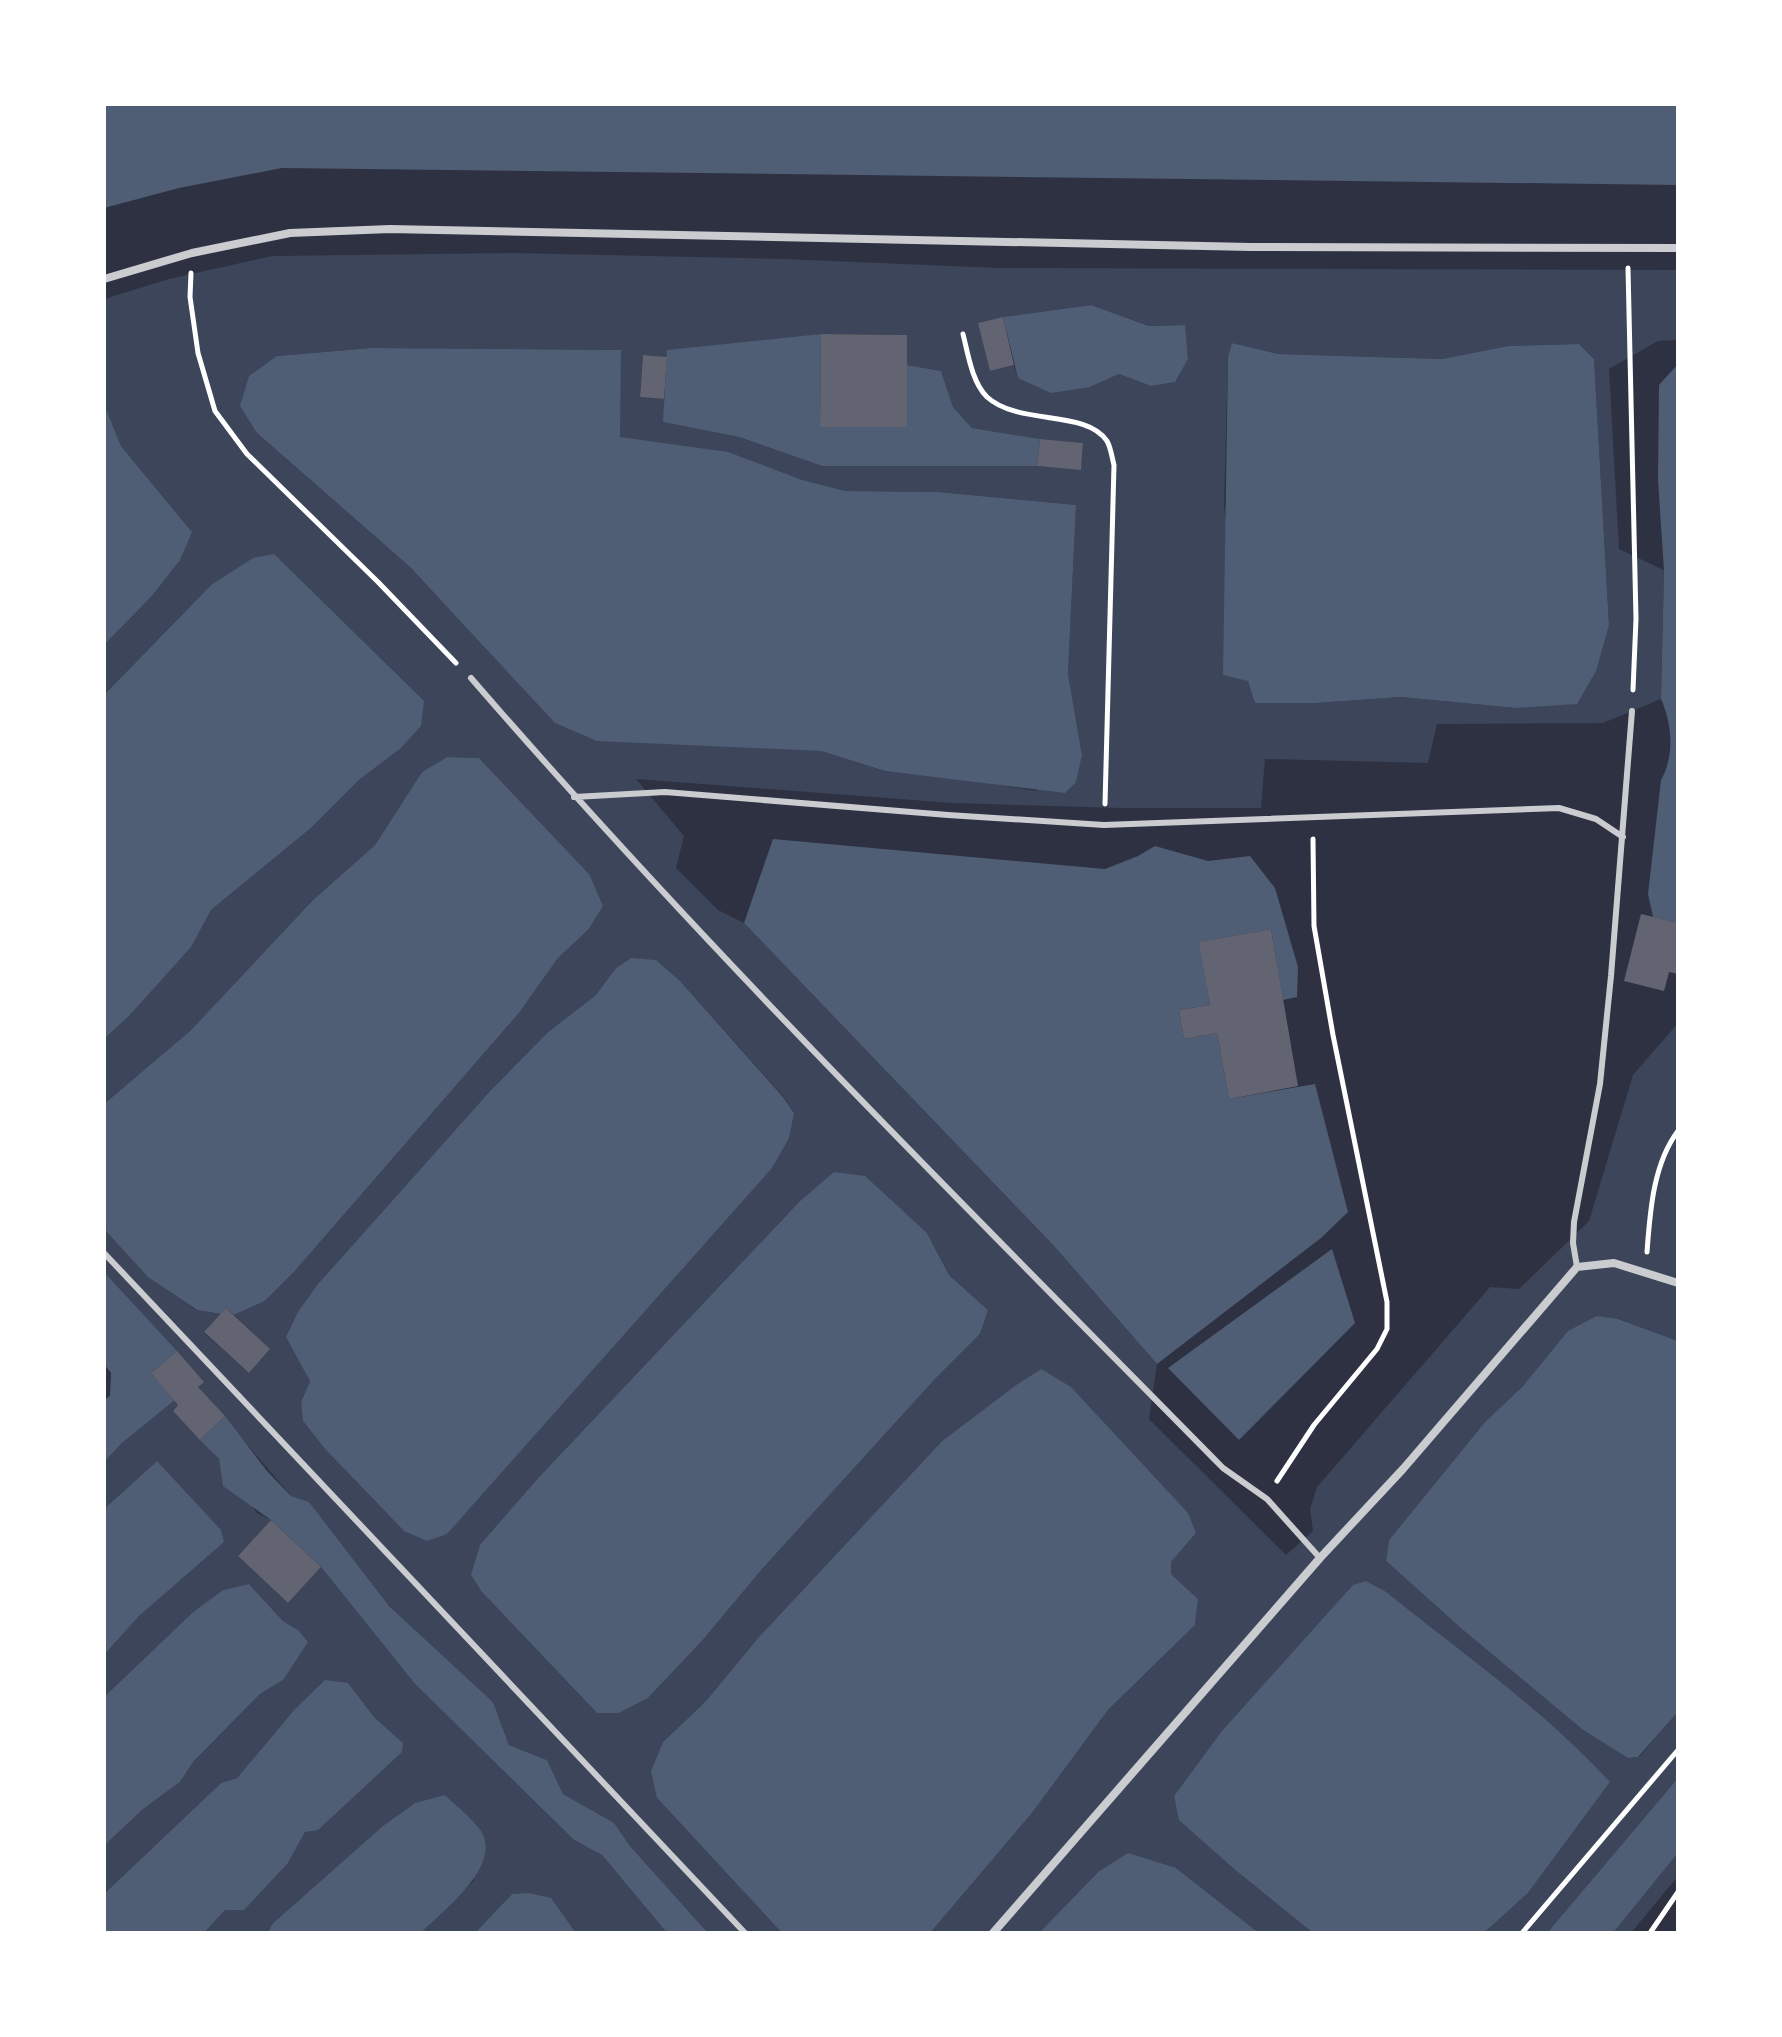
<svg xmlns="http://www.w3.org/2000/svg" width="1782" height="2037" viewBox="0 0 1782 2037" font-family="Mulish,sans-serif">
  <rect width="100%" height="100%" fill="#2d3142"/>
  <path fill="#3c4559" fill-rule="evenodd" d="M514,253l270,6 215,9 679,2v70l-20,1 -49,28 10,180 45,21 -3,129 -58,24 -166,1 -9,39 -163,-4 -4,49h-140l-169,-5 -316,-24 48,57 -8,32 42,42 26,13 310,323 103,118 -8,55 137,136 27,-24 -3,-22 7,-22 173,-200 29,2 70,-68 44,-146 45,-52v318l-60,-22 -95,67 -38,36 -96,118 -3,21 77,69 120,100 45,28 11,-1 39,-45v66l-131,155h-63l44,-40 82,-111c-66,-72 -149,-130 -225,-191l-19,-10 -145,151 -47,64 6,24 54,49 79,64h-54l-83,-65 -78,4 -59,61h-109l102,-120 76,-103 87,-85 3,-26 -27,-25v-12l25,-29 -155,-164 -25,16 -74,56 -184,197 -52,63 -43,41 -6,56 125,135h-74l-78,-87 -16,-22 -51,-30 -16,-34 -38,-15 -16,-43 -104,-96 -80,-103 -17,-6 -94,-110 5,-5 -99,-110v-43l45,48 47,33 25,4 -17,19 45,40 21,-24 -36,-34 31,-14 29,-29 225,-259 39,-55 30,-28 1,-56 -110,-116 -32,-1 -25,15 -47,73 -62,55 -123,131 -86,73v-65l25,-23 61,-69 21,-37 100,-82 49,-49 -149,-194 -107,110v-50l47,-48 41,-65 -71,-86 -17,-42v-105l65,-20 103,-23zM1091,305l58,21 35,-1 4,34 -14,23 -23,4 -32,-12 -29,13 -72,-9 -4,-13 -24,6 -11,-48 24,-6zM821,334l86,1v30l34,6 12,36 19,21 68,11 43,4 -2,26 -44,-3h-215l-83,-29 -75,-15v-23l-24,-2 3,-42 24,2zM1232,343l46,11 164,5 66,-13 71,-2 15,15 15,266 -93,83 -115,-11 -85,6h-60l-7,-22 -25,-175 4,-149zM371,348l249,2v87l226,54 92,1 138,13 -8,169 14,81 -46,36 -54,-9 -97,-11 -64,-20 -41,-3 -332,-141 -38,-40 -153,-134 20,-77zM615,969l66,13 102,114 11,17 -347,421 -43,-3 -79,-82 -22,-28 -2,-19 9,-21 8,-97 172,-193 58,-59 48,-37zM799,1202l128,31 22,42 39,35 -8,24 -44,44 -173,190 -62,74 -53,56 -29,15h-22l-116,-122 -10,-16 69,-99z
    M175,1400l3,5 -5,6 46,48 38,54 14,7 -33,36 50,47 33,-36 94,117 159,156 28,15 65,78h-91l-25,-34 -39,-5 -37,39h-54l53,-53 -59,-77 -31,22 -112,99 -4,9h-64l21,-23 63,-47 17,-31 98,-89 -29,-26 -26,-33 -54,26 -57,68 -16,5 -117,111v-48l39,-37 37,-27 13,-20 67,-68 23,-14 15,-50 -15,-9 -34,-37 -26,6 -30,22 -89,85v-42l36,-40 17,-154 -53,48v-47l18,-19z
    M1678,1853v23l-47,57h-18z"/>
  <path fill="#4f5d75" d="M104,104h1574v81l-1396,-17 -103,20 -75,20z
    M1091,305l58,21 36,-1 3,34 -13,23 -24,4 -32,-12 -29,13 -39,6 -33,-15 -15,-61z
    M821,334l-1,93h86l1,-62 34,6 12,36 19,21 68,11 -3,27h-215l-83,-29 -76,-15 4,-72z
    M1232,343l46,11 164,5 66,-13 71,-2 15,15 15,266 -13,46 -19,33 -61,4 -115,-11 -85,6h-61l-7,-22 -25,-6 5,-318z
    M371,348l250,2 -1,87 108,15 74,28 44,11 92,1 138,13 -8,169 14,81 -6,27 -11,11 -180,-22 -64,-20 -224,-10 -42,-18 -145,-156 -153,-134 -17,-27 9,-30 28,-20z
    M1678,364v559l-25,-6 -5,-23 13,-114c14,-25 11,-56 0,-81l3,-129 -6,-90 1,-95z
    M104,404l17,42 71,86 -12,28 -29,37 -47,48z
    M274,554l150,147 -3,25 -20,22 -41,31 -49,49 -100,82 -20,37 -62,69 -25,23v-344l107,-110 42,-27z
    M447,757l32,1 110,116 14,32 -15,24 -30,28 -39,55 -225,259 -29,29 -31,14 -8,-7 -5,6 -24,-4 -49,-33 -44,-48v-125l86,-73 123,-131 62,-55 47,-73z
    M773,839l332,30 33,-13 17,-10 53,15 42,-5 25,32 23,79 -1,30 -14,3 -12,-71 -71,13 10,63 -31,5 5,29 33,-6 12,66 86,-15 33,128 -27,26 -164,126 -103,-118 -310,-323z
    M631,958l25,2 25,22 102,115 11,16 -5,25 -17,30 -325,366 -20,7 -23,-10 -79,-82 -22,-28 -2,-19 9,-21 -24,-44 12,-25 20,-28 172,-193 58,-59 48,-37 19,-26z
    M834,1172l31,4 62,57 22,42 39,35 -8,24 -44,44 -173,190 -62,74 -53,56 -29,15h-22l-116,-122 -10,-16 9,-30 60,-69 259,-274z
    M1332,1249l23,74 -116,117 -71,-72z
    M104,1272l73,79 -26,22 24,27 -53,43 -18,19v-62l6,-4 1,-23 -7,-9z
    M1597,1316l21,3 60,22v371l-40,45 -10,1 -45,-28 -120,-100 -77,-69 3,-21 96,-118 38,-36 45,-55z
    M1041,1369l30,18 117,126 8,20 -25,29v12l27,25 -3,26 -87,85 -76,103 -102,120h-148l-125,-135 -6,-27 12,-29 43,-41 52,-63 184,-197 74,-56z
    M225,1416l42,55 24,25 18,6 80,104 104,96 16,43 38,15 16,34 51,29 16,23 78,87h-41l-65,-78 -28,-15 -159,-156 -94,-117 -50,-47 -48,-34 -4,-27 -19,-19z
    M157,1461l64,69 3,12 -84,73 -36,40v-146z
    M1366,1581l19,10c76,61 159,119 225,191l-82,111 -44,40h-171l-79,-64 -55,-49 -5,-24 47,-64 132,-147z
    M249,1584l34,37 15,9 10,12 -25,38 -23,14 -67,68 -13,20 -37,27 -39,37v-149l89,-85 30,-22z
    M325,1680l23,3 26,34 29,26 -1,9 -84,78 -13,2 -17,31 -44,47h-19l-21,23h-100v-39l117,-111 16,-5 57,-68z
    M1678,1778v75l-65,80h-66z
    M445,1795c11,11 27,23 36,36 22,35 -39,80 -60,102h-153l4,-9 112,-99 31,-22z
    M1128,1853l48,15 83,65h-220l59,-61z
    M529,1893l22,5 25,35h-101l37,-39z"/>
  <path fill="#626471" d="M1003,317l11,48 -24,6 -12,-48z
    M821,334l86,1v92h-87z
    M643,355l24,2 -3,42 -24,-2z
    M1040,439l43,4 -2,27 -44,-4z
    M1641,914l37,9v51l-9,-2 -5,19 -40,-10z
    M1271,929l27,157 -69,13 -12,-66 -33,6 -5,-29 31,-5 -11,-63z
    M226,1308l44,41 -21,24 -45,-41z
    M177,1351l27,31 -6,5 27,29 -25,24 -27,-29 5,-6 -27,-32z
    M271,1520l50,47 -33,36 -50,-47z"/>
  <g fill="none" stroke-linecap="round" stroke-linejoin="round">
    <path stroke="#fff" stroke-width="5" d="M1628,268l8,351 -3,71
      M191,273l-1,24 8,56 17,58 32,43 131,128 78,81
      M963,334c5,20 9,48 24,63 32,29 99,12 120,44 4,7 5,17 7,24l-9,339
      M1647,1252c3,-40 6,-88 31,-121
      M1277,1481l37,-56 63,-76 10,-20v-27l-54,-267 -19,-109 -1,-87
      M1522,1933l156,-183
      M1650,1933l28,-41"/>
    <path stroke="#caccd0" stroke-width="6" d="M471,678c238,275 497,531 752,790l44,31 53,59
      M574,797l91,-5 283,23 156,10 455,-17 37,11 27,18
      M104,1253l641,680
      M1577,1267l-4,-24 1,-21 26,-138 11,-108 21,-265"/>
    <path stroke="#caccd0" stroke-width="8" d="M104,279l88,-26 98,-20 100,-4 861,18 427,1
      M993,1933l327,-375 83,-89 174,-202 37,-4 64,20"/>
  </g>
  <rect width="1782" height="2037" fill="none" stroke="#ffffff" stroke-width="212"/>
</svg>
